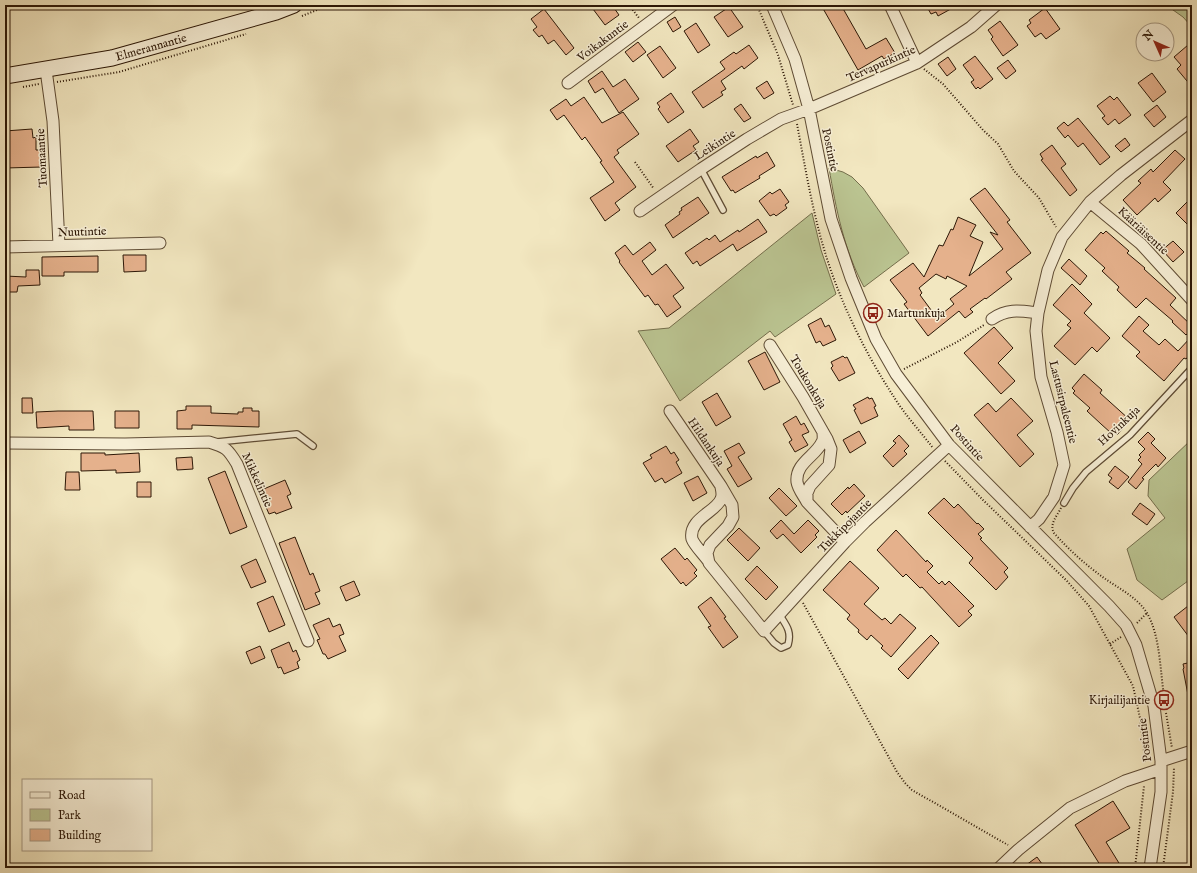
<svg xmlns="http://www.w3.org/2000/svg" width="1197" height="873" viewBox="0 0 1197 873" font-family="'IM FELL English',serif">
  <rect width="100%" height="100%" fill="#f2e7c0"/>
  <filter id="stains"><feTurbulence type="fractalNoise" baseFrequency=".005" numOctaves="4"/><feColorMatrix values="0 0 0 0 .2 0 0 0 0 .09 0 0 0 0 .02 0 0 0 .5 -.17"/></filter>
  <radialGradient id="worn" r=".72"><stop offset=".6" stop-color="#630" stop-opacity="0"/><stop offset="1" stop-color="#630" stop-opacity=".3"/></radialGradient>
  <path fill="#bbc592" stroke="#746e4c" d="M1166,5h26v22l-9,-10z
    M829,168l14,4 9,5 11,11 46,65 -45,34c-20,-37 -28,-78 -35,-119z
    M812,213l9,37 15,44 -61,43 -5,-6 -90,70 -42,-70 31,-3z
    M1192,439v139l-30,22 -25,-20 -10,-31 38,-31 -17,-22 1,-16z"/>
  <path fill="#e5b18c" stroke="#2c1706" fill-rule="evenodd" d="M590,5h22l7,10 -14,10z
    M821,5h20l25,44 20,-11 9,15 -11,6 -2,-3 -24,14z
    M926,5h32l-20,11 -2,-4 -5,2z
    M729,7l14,20 -15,10 -14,-20z
    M1045,8l15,21 -14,10 -5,-6 -6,4 -8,-11 4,-3 -2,-3z
    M544,9l30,39 -8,7 -12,-15 -6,4 -6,-9 -3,2 -6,-7 4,-3 -6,-8z
    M675,17l6,10 -8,5 -6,-10z
    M1000,21l18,24 -15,11 -12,-17 2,-2 -5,-7z
    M696,23l14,22 -12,8 -14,-22z
    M638,42l8,10 -13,10 -8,-10z
    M749,45l9,13 -14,11 -2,-3 -21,15 5,8 -5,3 2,3 -20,13 -11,-16 33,-23 -5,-7 14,-10 2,2z
    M1188,45l4,5v37l-15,-18 4,-4 -7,-8z
    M660,46l16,22 -13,10 -16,-23z
    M975,56l18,23 -13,10 -2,-2 -2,2 -5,-7 3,-2 -11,-15z
    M948,57l8,12 -9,7 -9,-12z
    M1008,60l8,11 -10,8 -9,-11z
    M602,71l11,16 12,-8 14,20 -20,14 -16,-25 -8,5 -7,-12z
    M1152,73l14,19 -13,10 -15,-19z
    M767,81l7,12 -10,6 -8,-11z
    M671,93l13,19 -16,11 -10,-14 2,-2 -3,-4z
    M1110,96l4,4 3,-3 14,18 -12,9 -4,-5 -7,6 -6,-7 3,-2 -8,-10z
    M584,97l18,26 21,-11 16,22 -22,16 2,3 -5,4 22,30 -21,16 5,7 -15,11 -15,-23 24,-16 -14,-20 2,-1 -17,-24 -3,3 -18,-25 -7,5 -7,-10 16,-11 5,7z
    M741,104l10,14 -7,4 -10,-13z
    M1157,105l9,12 -12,10 -10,-12z
    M1078,118l32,39 -10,8 -17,-22 -5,4 -10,-12 -3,3 -8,-10 7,-6 4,4z
    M32,129l1,9 3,-1v13h6v17l-37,1v-37z
    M690,129l9,13 -6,4 3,4 -18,12 -12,-16z
    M1125,138l5,7 -9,7 -6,-6z
    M1052,145l14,19 -5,4 16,22 -7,6 -29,-36 2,-1 -3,-5z
    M1175,150l10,9 -22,23 8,8 -13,12 -3,-4 -18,17 -14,-15 18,-17 -3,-2 13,-12 2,3z
    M767,152l8,14 -16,10 1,2 -25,15 -2,-3 -2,1 -9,-14 34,-21 1,2z
    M985,188l25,32 -3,2 24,31 -25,19 6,7 -26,20 -1,-1 -15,11 3,3 -8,6 -6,-7 -31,25 -24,-32 3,-2 -17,-22 23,-17 11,14 15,-32 4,1 8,-17 2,1 5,-13 18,8 -6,11 13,6 -14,34 34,-27 -13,-17 8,3 -28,-36zM936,274l10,5 1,-3 20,10 -17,13 4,5 -17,14 -17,-23 2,-2 -3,-5z
    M780,189l9,13 -4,3 2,3 -11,8 -2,-2 -4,2 -11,-15 11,-9 2,2z
    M698,197l11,16 -36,25 -8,-13 15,-11 -1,-2 3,-2 -1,-2z
    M1188,201l4,5v23l-16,-16z
    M758,219l9,13 -30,19 -4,-7 -33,22 -3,-5 -4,3 -8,-11 22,-15 2,2 6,-5 5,7 18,-12 1,2z
    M1106,231l23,20 -2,2 18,15 -1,1 32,29 -6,7 22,21v3l-6,6 -14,-13 1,-1 -27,-23 -10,10 -19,-18 2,-3 -17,-16 3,-3 -20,-18 16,-18 2,2z
    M1173,241l11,11 -11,10 -11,-12z
    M650,242l6,8 -14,11 10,14 14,-11 18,24 -11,8 8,11 -14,10 -9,-13 -3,1 -7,-10 -3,2 -26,-35 1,-1 -5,-8 10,-8 8,10z
    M123,255h23v16l-22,1z
    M98,256v16h-34v4h-22v-19z
    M1069,259l18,17 -7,9 -19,-17z
    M26,270h13l1,15 -22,1 -1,6h-12v-16l21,1z
    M1072,284l20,20 -8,9 26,25 -13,14 -5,-5 -17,18 -21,-19 17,-18 -4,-3 4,-4 -18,-16z
    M1139,316l10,9 -6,6 16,14 6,-6 13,12 14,-15v16l-6,7 -2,-1 -20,23 -28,-25 4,-4 -18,-16z
    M821,318l4,9 4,-2 7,15 -13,6 -3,-5 -4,2 -8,-18z
    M994,327l19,21 -15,15 17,18 -14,13 -37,-41z
    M765,352l15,30 -16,8 -16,-29z
    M843,356l2,2 2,-1 8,16 -16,8 -8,-13 2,-2 -2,-4z
    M1084,374l18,16 -2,3 30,27 -13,15 -4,-4 -2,2 -10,-9 -14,-13 3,-3 -17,-15 2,-2 -3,-3z
    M717,393l14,24 -15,9 -14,-24z
    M868,397l1,2 3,-1 4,8 -2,1 4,9 -17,8 -7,-14 2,-1 -3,-4z
    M22,398h10l1,15h-11z
    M1011,398l22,23 -16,14 17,19 -14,13 -46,-52 14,-12 8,9z
    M186,406h25v7l27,1v-2h5v-4h9v3h7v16l-67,-2v4h-15v-18l9,-1z
    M58,411h35l1,19h-25v-4l-32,2 -1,-16z
    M115,411h24v17h-24z
    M796,416l5,9 3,-2 5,9 -7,3 6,10 -13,7 -6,-10 3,-2 -9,-16z
    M859,431l7,12 -16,10 -7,-13z
    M1148,432l7,7 -4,4 15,15 -8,9 -2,-3 -14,14 2,1 -8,10 -8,-7 14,-18 -4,-4 3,-3 -2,-2 6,-6 -7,-7z
    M899,435l10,11 -5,5 3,3 -14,13 -10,-11 13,-13 -3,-2z
    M739,443l6,10 -7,4 14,22 -14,8 -11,-18 5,-3 -8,-15z
    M666,446l5,8 3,-2 5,8 -3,2 6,11 -17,10 -3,-5 -7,4 -12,-19 9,-5 -2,-3z
    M81,453h24v2l34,-2 1,19 -24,1v-3l-35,1z
    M192,457l1,12 -16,1 -1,-12z
    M1115,466l14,11 -11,12 -9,-7 3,-4 -4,-3z
    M225,471l22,56 -17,7 -22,-56z
    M66,472h13l1,18h-15z
    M698,476l9,17 -14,8 -9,-18z
    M285,480l6,14 -4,2 5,12 -16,6 -1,-2 -6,2 -10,-23z
    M137,482h14v15h-14z
    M854,484l11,12 -18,17 -1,-2 -4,4 -11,-11 17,-17 1,2z
    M779,488l18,18 -11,10 -17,-18z
    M944,498l10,10 4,-4 19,20 1,-1 6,6 -6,5 4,4 -2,1 28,29 -4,4 4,5 -12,13 -27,-27 4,-5 -45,-45z
    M1140,503l15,11 -8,11 -15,-11z
    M781,520l13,14 14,-14 11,11 -4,4 2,2 -16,16 -18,-19 -6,5 -7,-8z
    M739,528l21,20 -12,13 -21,-21z
    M896,530l30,32 1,-2 6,6 -6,6 12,12 3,-3 3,4 4,-4 25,25 -6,5 4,4 -13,12 -37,-40 -2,1 -14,-14 -3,3 -26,-27z
    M295,537l15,38 3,-2 7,18 -5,2 5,11 -15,6 -26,-67z
    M675,548l10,12 2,-2 10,12 -3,3 3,3 -11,10 -3,-4 -2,2 -20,-25z
    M256,559l10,23 -15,6 -10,-22z
    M850,561l29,27 -15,16 18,16 3,-2 6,6 9,-10 16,14 -25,29 -10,-9 2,-2 -12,-11 -4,5 -9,-8 1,-2 -12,-11 3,-4 -27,-25z
    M757,566l21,21 -12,13 -21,-21z
    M354,581l6,14 -14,6 -6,-14z
    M273,596l12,29 -16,7 -12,-29z
    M711,597l15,20 -2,1 14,19 -15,11 -15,-21 3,-1 -13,-19z
    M1188,606l4,4v31l-18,-24z
    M329,618l4,9 7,-3 4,10 -5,2 7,15 -18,8 -3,-5h-2l-6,-14 3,-1 -7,-14z
    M931,635l8,8 -31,36 -10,-10z
    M289,642l4,10 3,-2 4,10 -3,2 2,6 -15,6 -3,-7 -3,1 -7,-18z
    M260,646l5,12 -14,6 -5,-12z
    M1192,662v32l-4,1 -5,-26 1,-1 -1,-4z
    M1113,801l17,27 -24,14 16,26h-20l-27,-43z
    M1037,857l8,11h-23z"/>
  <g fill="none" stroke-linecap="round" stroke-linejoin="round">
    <defs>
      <path id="lane" d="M701,169l22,41
        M217,442l80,-8 16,12
        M1064,503l9,-15 13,-16 44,-37 62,-67
        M764,631l10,12 7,5 7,-3c4,-14 -2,-20 -9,-31"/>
      <path id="street" d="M772,5l23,54 14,50 22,110 20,59 25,61 20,35 53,71 160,161 17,19 10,20 18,61 7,55v31l-11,76
        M890,5l27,58
        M46,70l7,51 6,124
        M568,83l105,-78
        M1090,202l51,42 51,56
        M640,211l61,-42 46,-30 34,-20 28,-10 108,-46 54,-36 25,-22
        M5,247l155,-4
        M992,319c16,-11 29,-8 46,-6
        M770,345l33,52 24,42 4,10 -2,16 -19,21 -3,7v9l38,40
        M670,411l51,75 11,19 1,12 -5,9 -18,19 -3,8 2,10 55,68 81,-89 20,-20 84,-77
        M5,443l120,1 84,-2c17,5 19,7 28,22l71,177
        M807,502c-3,-6 -9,-13 -10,-20 -2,-19 19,-26 25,-40 2,-3 1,-6 1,-10
        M1030,527l9,-8 15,-22 10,-32 -7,-33 -16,-55 -5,-46 2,-18 10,-43 14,-33 28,-35 31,-27 71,-55
        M709,562c-4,-6 -15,-17 -17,-23 -4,-20 24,-27 29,-40 2,-4 1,-7 0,-12
        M1161,761l31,-10
        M999,868l19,-18 52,-42 55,-27 36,-12"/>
      <g id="secondary">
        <path id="s1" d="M5,76l107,-18 164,-46 18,-7"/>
      </g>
    </defs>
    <use href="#lane" stroke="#5e4b34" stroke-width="8"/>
    <use href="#street" stroke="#5e4b34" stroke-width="13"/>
    <use href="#secondary" stroke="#2c1706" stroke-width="17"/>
    <path stroke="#2c1706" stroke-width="2" stroke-dasharray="1 2" stroke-linecap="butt" d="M629,5l10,13
      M757,5l21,50 15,50
      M302,16l20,-8 4,-3
      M924,69l19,15 40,46 15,14 16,27 25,27 17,29
      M57,82l62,-10 127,-38
      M23,87l16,-3
      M797,124c8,42 15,85 27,125 15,51 41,104 70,148 11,18 26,34 39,51
      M635,162l19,27
      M904,369l53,-27 27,-17
      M945,461l38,39 84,81 22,25 44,80 7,32 4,33 5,-2
      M1061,508c-4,8 -12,16 -7,25 15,17 32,32 50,45 14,10 33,19 43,35 14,24 13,62 18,89
      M803,603l94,169 8,11 7,7 96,55
      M1137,623l10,-10
      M1110,644l11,-7
      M1166,713l6,35
      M1144,752l1,11
      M1135,868l9,-82
      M1163,868l10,-76 1,-24"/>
    <use href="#lane" stroke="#f7efd6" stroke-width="5.5"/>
    <use href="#street" stroke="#f7efd6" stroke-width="11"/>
    <use href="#secondary" stroke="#f7efd6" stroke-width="15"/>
  </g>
  <defs>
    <symbol id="bus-ring" viewBox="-11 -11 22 22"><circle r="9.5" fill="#f7efd6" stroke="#8f2418" stroke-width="1.5"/><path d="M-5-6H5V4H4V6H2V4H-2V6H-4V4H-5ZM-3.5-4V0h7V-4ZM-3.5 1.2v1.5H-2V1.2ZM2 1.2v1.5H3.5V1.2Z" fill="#8f2418"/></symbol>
  </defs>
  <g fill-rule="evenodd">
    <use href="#bus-ring" x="862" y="302" width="22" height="22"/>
    <use href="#bus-ring" x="1153" y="689" width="22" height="22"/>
  </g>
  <g text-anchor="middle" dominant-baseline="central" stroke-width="3" stroke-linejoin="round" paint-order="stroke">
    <g font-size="12" fill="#2c1706" stroke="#f7efd6">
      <text transform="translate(603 41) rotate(-37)">Voikakuntie</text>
      <text stroke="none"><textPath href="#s1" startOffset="149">Elmerannantie</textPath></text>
      <text transform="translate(881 64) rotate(-24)">Tervapurkintie</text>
      <text transform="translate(715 145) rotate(-33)">Leikintie</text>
      <text transform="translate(830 150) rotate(78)">Postintie</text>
      <text transform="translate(42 158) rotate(-93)">Tuomaantie</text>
      <text transform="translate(1143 231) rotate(43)">Kääriäisentie</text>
      <text transform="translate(82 232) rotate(-2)">Nuutintie</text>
      <text transform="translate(808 382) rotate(59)">Toukonkuja</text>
      <text transform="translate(1063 402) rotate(76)">Lastusirpaleentie</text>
      <text transform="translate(1119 426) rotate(-43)">Hovinkuja</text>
      <text transform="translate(706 442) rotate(56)">Hildankuja</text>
      <text transform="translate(967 443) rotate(48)">Postintie</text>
      <text transform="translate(257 480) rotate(66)">Mikkelintie</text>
      <text transform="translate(845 526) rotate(-45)">Tukkipojantie</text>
      <text transform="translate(1145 740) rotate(-97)">Postintie</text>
    </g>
    <g font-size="12" fill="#2c1706" stroke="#f7efd6" text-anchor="start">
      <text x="887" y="313">Martunkuja</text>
      <text x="1150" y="700" text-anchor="end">Kirjailijantie</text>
    </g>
  </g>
  <rect width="1197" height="873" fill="none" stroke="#f2e7c0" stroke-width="20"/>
  <rect x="6" y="6" width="1185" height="861" fill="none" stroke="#2c1706" stroke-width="2"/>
  <rect x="10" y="10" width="1177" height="853" fill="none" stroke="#2c1706"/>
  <rect x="22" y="779" width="130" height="72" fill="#f7efd6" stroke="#a69983"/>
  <rect x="30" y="792" width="20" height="6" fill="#f7efd6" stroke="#a69983"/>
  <text x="58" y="799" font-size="12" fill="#2c1706">Road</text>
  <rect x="30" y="809" width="20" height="12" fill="#bbc592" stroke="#a69983"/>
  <text x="58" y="819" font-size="12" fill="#2c1706">Park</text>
  <rect x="30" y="829" width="20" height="12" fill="#e5b18c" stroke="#a69983"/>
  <text x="58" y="839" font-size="12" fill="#2c1706">Building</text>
  <g transform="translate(1155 42) rotate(315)"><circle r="19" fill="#f7efd6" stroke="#a69983"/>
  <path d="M0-3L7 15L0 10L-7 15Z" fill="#8f2418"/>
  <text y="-6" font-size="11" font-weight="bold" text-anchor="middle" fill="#2c1706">N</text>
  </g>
  <rect width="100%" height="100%" filter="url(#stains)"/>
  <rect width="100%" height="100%" fill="url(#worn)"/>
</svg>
